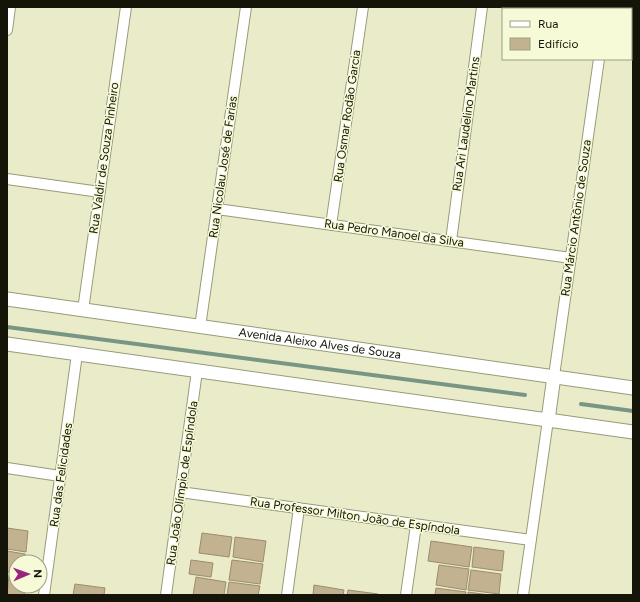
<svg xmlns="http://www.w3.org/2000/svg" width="640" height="602" viewBox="0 0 640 602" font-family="Figtree,sans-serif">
  <rect width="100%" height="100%" fill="#eaecc9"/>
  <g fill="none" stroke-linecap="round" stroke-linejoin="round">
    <path stroke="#799684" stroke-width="4" d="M7,327l518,68
      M581,404l52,7"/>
  </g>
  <path fill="#c3b28f" stroke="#9b8c6d" d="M7,528l21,3 -2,21 -19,-3z
    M202,533l30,4 -3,20 -30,-4z
    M235,537l31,4 -3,21 -30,-5z
    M431,541l41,6 -3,20 -41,-6z
    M474,547l30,4 -2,20 -30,-4z
    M7,551l18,3 -1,8h-8v11l-9,-1z
    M191,560l22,3 -2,14 -22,-3z
    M232,560l31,4 -3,20 -31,-4z
    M439,565l30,4 -3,21 -30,-5z
    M471,570l30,4 -2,20 -31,-4z
    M9,575l7,1v10h10l-2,9h-17z
    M196,577l30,5 -2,13h-31z
    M229,582l31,4 -2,9h-31z
    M75,584l30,4 -1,7h-31z
    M314,585l30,5 -1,5h-30z
    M436,588l30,4 -1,3h-30z
    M348,590l30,4v1h-31z
    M468,592l21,3h-21z"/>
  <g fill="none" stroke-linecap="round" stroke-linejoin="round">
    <defs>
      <path id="minor" d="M7,30l3,-23
        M7,179l93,13
        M217,209l354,49
        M331,225l32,-218
        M451,241l31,-234
        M83,310l43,-303
        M200,327l46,-320
        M554,376l45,-317
        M7,468l53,8
        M180,492l351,48
        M44,595l33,-241
        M166,595l31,-224
        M287,595l12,-87
        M406,595l10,-70
        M523,595l25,-175"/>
      <g id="tertiary">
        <path id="s1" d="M7,299l626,89"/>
        <path d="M7,344l626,88"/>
        <path d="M548,420l6,-44"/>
      </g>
    </defs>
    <use href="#minor" stroke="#989a79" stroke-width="12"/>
    <use href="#tertiary" stroke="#989a79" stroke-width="15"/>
    <use href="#minor" stroke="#fff" stroke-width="10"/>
    <use href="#tertiary" stroke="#fff" stroke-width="13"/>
  </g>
  <g text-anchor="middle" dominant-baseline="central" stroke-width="3" stroke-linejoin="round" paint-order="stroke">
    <g font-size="12" fill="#141508" stroke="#f7fad6">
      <text transform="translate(347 116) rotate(-82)">Rua Osmar Rodão Garcia</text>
      <text transform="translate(466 124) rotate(-82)">Rua Ari Laudelino Martins</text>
      <text transform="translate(104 158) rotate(-82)">Rua Valdir de Souza Pinheiro</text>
      <text transform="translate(223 167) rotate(-82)">Rua Nicolau José de Farias</text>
      <text transform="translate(576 218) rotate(-82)">Rua Márcio Antônio de Souza</text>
      <text transform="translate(394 233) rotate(8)">Rua Pedro Manoel da Silva</text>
      <text stroke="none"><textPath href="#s1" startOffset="316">Avenida Aleixo Alves de Souza</textPath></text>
      <text transform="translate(61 475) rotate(-82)">Rua das Felicidades</text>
      <text transform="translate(182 483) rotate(-82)">Rua João Olímpio de Espíndola</text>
      <text transform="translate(355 516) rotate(8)">Rua Professor Milton João de Espíndola</text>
    </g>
  </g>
  <rect width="640" height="602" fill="none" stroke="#141508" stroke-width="16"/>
  <rect x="502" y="8" width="130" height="52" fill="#f7fad6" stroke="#9c9e84"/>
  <rect x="510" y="21" width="20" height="6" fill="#ffffff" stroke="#9c9e84"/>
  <text x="538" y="28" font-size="12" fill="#141508">Rua</text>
  <rect x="510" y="38" width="20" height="12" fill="#c3b28f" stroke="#9c9e84"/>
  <text x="538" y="48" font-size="12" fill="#141508">Edifício</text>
  <g transform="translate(28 574) rotate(88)"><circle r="19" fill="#f7fad6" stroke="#9c9e84"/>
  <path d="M0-3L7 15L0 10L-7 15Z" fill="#992480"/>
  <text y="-6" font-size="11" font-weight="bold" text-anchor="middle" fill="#141508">N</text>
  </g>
</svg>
